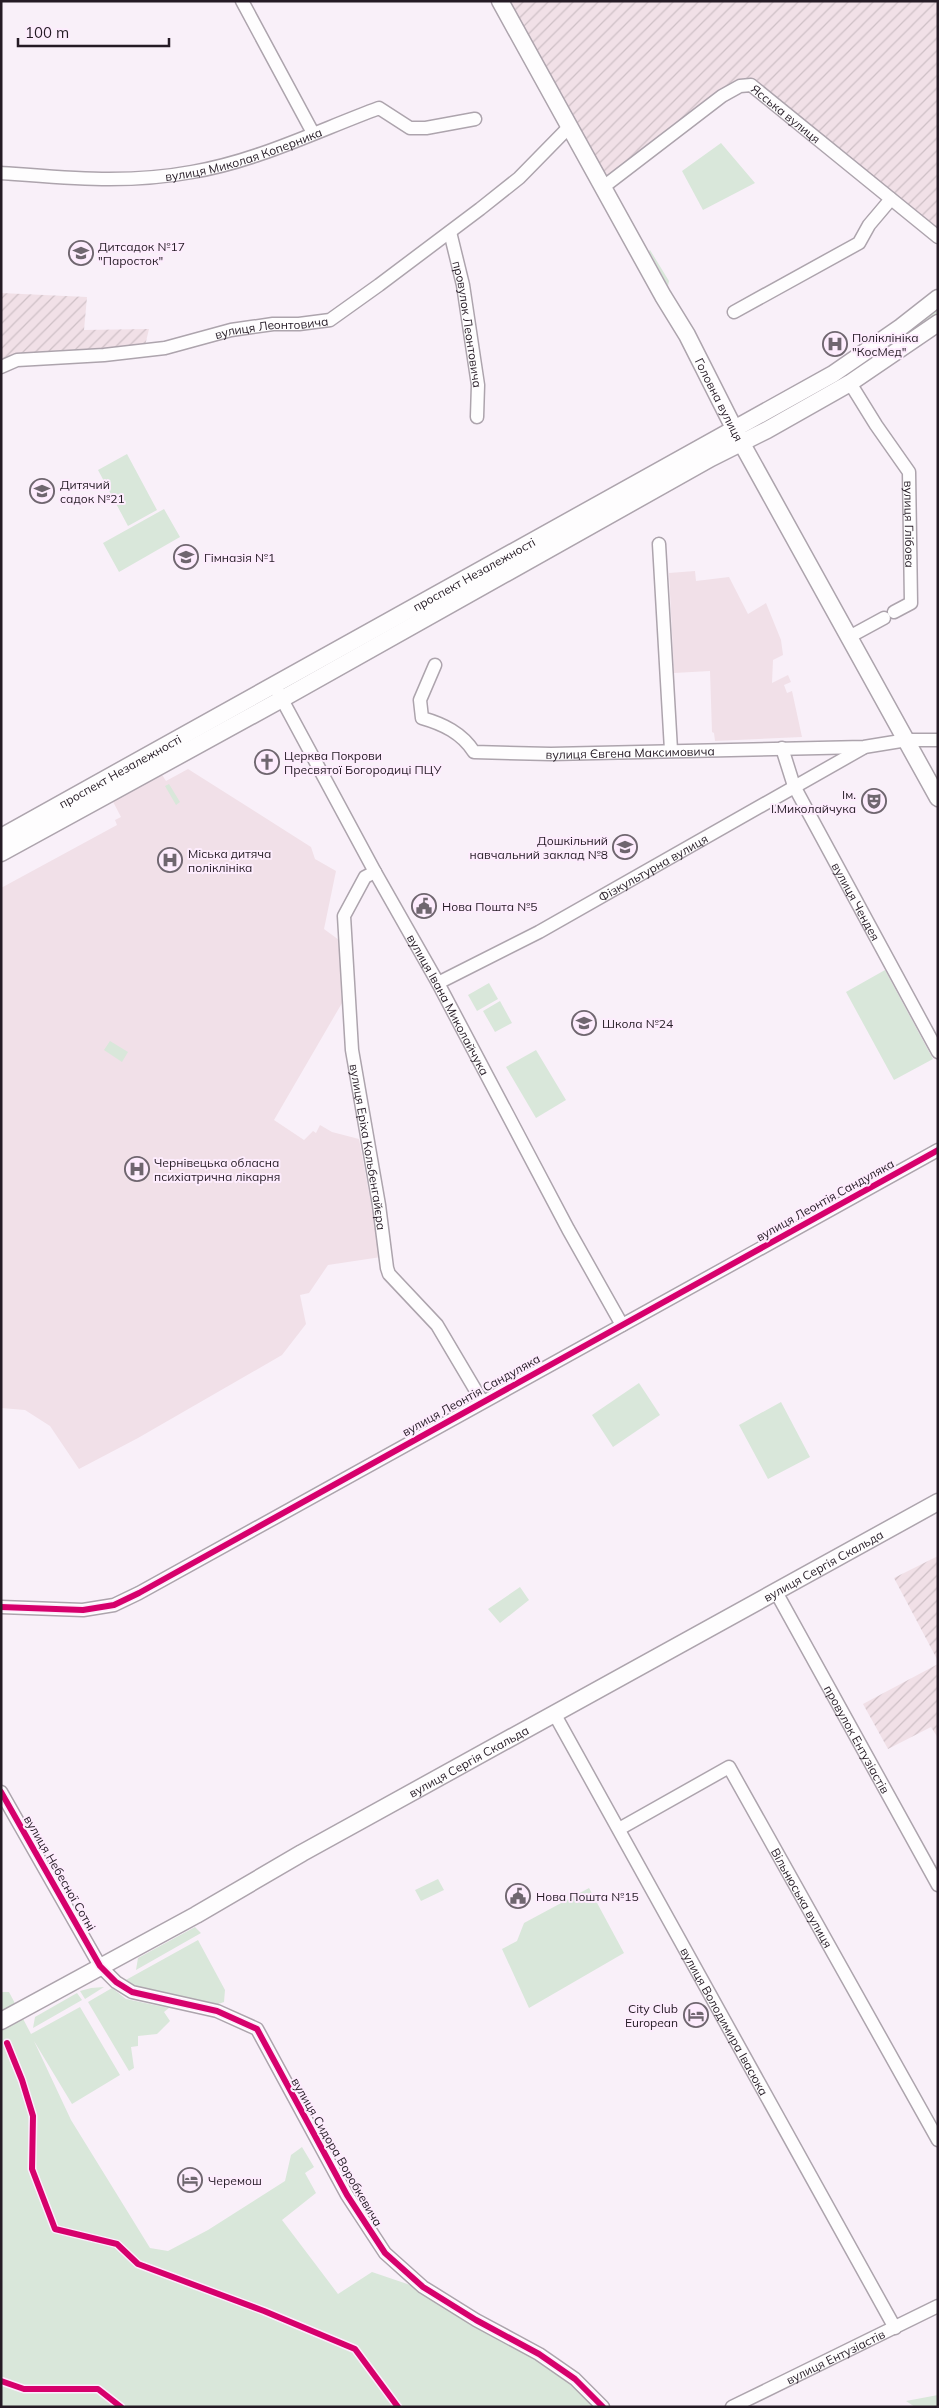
<svg xmlns="http://www.w3.org/2000/svg" width="939" height="2408" viewBox="0 0 939 2408" font-family="Mulish,sans-serif">
  <defs>
    <pattern id="industrial-furrows" width="10" height="10" patternUnits="userSpaceOnUse" patternTransform="scale(1.25)"><rect width="10" height="10" fill="#f1e0e7"/><path d="M-1 1l2-2M0 10L10 0M9 11l2-2" fill="none" stroke="#cec0c6"/></pattern>
  </defs>
  <rect width="100%" height="100%" fill="#f9f0f9"/>
  <path fill="url(#industrial-furrows)" d="M500,1h438v235l-186,-151h-12l-137,103z
    M1,293l86,4 -3,33 65,-1 -5,21 -143,15z
    M938,1556v105l-44,-83z
    M938,1664v74l-7,-11 -43,22 -25,-45z"/>
  <path fill="#f1e0e8" d="M695,571l1,10 33,-4 19,37 18,-11 15,37 2,15 -10,5 -1,23 16,-8 3,7 -7,3 3,8 5,-2 10,46 -87,4 -1,-8 -2,-1 -2,-61 -36,2 -5,-100z
    M157,767l9,14 22,-12 123,78 4,12 21,12 -12,58 15,11 3,63 -68,117 30,20 9,-9 3,2 4,-8 12,7 27,7 22,118 -53,8 -19,28 -9,2 6,29 -24,31 -144,83 -59,31 -29,-43 -25,-16 -24,-2v-520l116,-63 -2,-5 6,-3 -12,-23z"/>
  <path fill="#d9e7da" d="M721,143l34,40 -52,27 -21,-39z
    M650,250l19,31 -1,5 -19,-35z
    M938,308v5c-46,34 -93,65 -143,94l-2,-4z
    M127,454l30,56 -29,16 -30,-56z
    M164,509l16,28 -61,35 -16,-29z
    M169,784l11,18 -4,3 -11,-19z
    M885,970l48,89 -39,21 -48,-88z
    M489,983l9,16 -21,12 -9,-16z
    M500,1001l12,22 -17,9 -12,-21z
    M110,1041l18,11 -6,10 -18,-12z
    M536,1050l30,50 -30,18 -30,-51z
    M639,1383l21,32 -47,32 -21,-32z
    M781,1402l29,55 -42,22 -29,-54z
    M520,1587l9,13 -29,23 -12,-14z
    M438,1879l6,11 -23,11 -6,-11z
    M589,1888l35,65 -95,55 -27,-59 15,-8 7,-18z
    M195,1927l6,6 -65,37 2,-12z
    M198,1940l27,50 -1,12 -9,3 -79,-15 -12,-9z
    M104,1987l-19,12 -5,-8 11,-3z
    M112,1988l14,11 43,9 -5,4 6,9 -13,13 -19,2v10l-7,1 3,21 -5,3 -41,-69z
    M1,1992h8l22,42 49,-27 40,68 -48,29 -38,-63 37,79 79,128 18,3 40,-21 77,-49 6,-26 11,-8 12,20 -9,6 11,20 -34,27 56,74 34,-22 50,17 116,66 63,52h-600z
    M77,1993l5,7 -49,28 2,-11z
    M938,2395v12h-23l-9,-6z"/>
  <g fill="none" stroke-linecap="round" stroke-linejoin="round">
    <defs>
      <g id="minor">
        <path d="M242,1l71,132"/>
        <path id="s1" d="M1,173c64,5 127,11 191,-1 65,-11 125,-41 187,-64l31,20h16l49,-9"/>
        <path id="s2" d="M602,188l120,-92 18,-10 11,-1 187,152"/>
        <path id="s3" d="M450,232l13,53 15,100 -1,32"/>
        <path d="M734,312l125,-69 10,-18 22,-26"/>
        <path id="s4" d="M1,367l16,-7 87,-5 61,-7 66,-18 42,-6h26l31,-4 49,-35 101,-76 39,-31 50,-51"/>
        <path id="s5" d="M850,383l26,42 33,47 2,131 -17,9"/>
        <path d="M659,544l12,206"/>
        <path d="M849,637l35,-19"/>
        <path id="s6" d="M435,665l-15,35 2,18c21,6 40,15 52,34l77,2 313,-7 43,-7h31"/>
        <path id="s7" d="M278,692l97,180 63,111 130,246 54,96"/>
        <path id="s8" d="M782,748l12,38 144,266"/>
        <path id="s9" d="M375,872l-10,5 -21,39 8,134 27,155 8,63 2,6 48,51 45,76"/>
        <path id="s10" d="M438,983l101,-51 324,-184"/>
        <path id="s11" d="M776,1592l162,293"/>
        <path d="M1,1607l82,3 31,-5 25,-12 799,-443"/>
        <path id="s12" d="M555,1715l340,613"/>
        <path d="M1,1792l99,174 16,16 16,10 85,19 40,18 90,166 38,58 38,34 53,33 63,34 36,25 28,28"/>
        <path id="s13" d="M619,1829l110,-62 209,373"/>
        <path id="s14" d="M732,2407l206,-101"/>
      </g>
      <g id="major">
        <path id="s15" d="M500,1l163,295 24,39 54,107 197,356"/>
        <path id="s16" d="M1,837l832,-463 68,-47 37,-29"/>
        <path d="M1,853l281,-154 429,-241 56,-28 83,-47 88,-60"/>
        <path id="s17" d="M1,2021l195,-106 106,-62 636,-351"/>
      </g>
    </defs>
    <use href="#minor" stroke="#ada4ad" stroke-width="15"/>
    <use href="#major" stroke="#ada4ad" stroke-width="19"/>
    <use href="#minor" stroke="#fefdfe" stroke-width="12"/>
    <use href="#major" stroke="#fefdfe" stroke-width="16"/>
    <defs>
      <path id="cycleway" d="M1,1607l82,3 31,-5 25,-12 799,-443
        M1,1792l99,174 16,16 16,10 85,19 40,18 90,166 38,58 38,34 53,33 63,34 36,25 28,28
        M7,2043l15,37 11,36 -1,53 23,60 62,15 21,20 126,47 91,38 43,58
        M1,2381l23,8h74l23,18"/>
    </defs>
    <use href="#cycleway" stroke="#fdecfd" stroke-width="9"/>
    <use href="#cycleway" stroke="#d6006c" stroke-width="6"/>
  </g>
  <defs>
    <symbol id="school-ring" viewBox="-11 -11 22 22"><circle r="9.5" fill="#fdecfd" stroke="#6f666f" stroke-width="1.5"/><path d="M0-5L7-2L0 1L-7-2ZM-4 1L0 2.5L4 1V4Q0 6-4 4Z" fill="#6f666f"/></symbol>
    <symbol id="hospital-ring" viewBox="-11 -11 22 22"><circle r="9.5" fill="#fdecfd" stroke="#6f666f" stroke-width="1.5"/><path d="M-5-5h3v3.5h4V-5h3V5h-3V1.5h-4V5h-3Z" fill="#6f666f"/></symbol>
    <symbol id="church-ring" viewBox="-11 -11 22 22"><circle r="9.5" fill="#fdecfd" stroke="#6f666f" stroke-width="1.5"/><path d="M-1.2-6h2.4v3.5h3.3v2.4h-3.3V6h-2.4V-.1h-3.3v-2.4h3.3Z" fill="#6f666f"/></symbol>
    <symbol id="theatre-ring" viewBox="-11 -11 22 22"><circle r="9.5" fill="#fdecfd" stroke="#6f666f" stroke-width="1.5"/><path d="M-5-5.5Q0-4 5-5.5V0Q5 5 0 6Q-5 5-5 0ZM-3.3-2.5H-1v1.5H-3.3ZM1-2.5H3.3v1.5H1ZM-2.8 1Q0 5.5 2.8 1Z" fill="#6f666f"/></symbol>
    <symbol id="civic-ring" viewBox="-11 -11 22 22"><circle r="9.5" fill="#fdecfd" stroke="#6f666f" stroke-width="1.5"/><path d="M-.6-6.5H3V-4.5H.6V-3L4-1V1h2V6H-6V1h2V-1L-.6-3ZM-1.2 2.5V6h2.4V2.5Z" fill="#6f666f"/></symbol>
    <symbol id="hotel-ring" viewBox="-11 -11 22 22"><circle r="9.5" fill="#fdecfd" stroke="#6f666f" stroke-width="1.5"/><path d="M-6-4.5h1.5V1H6V5H4.5V3h-9V5H-6ZM-4 0a1.8 1.8 0 1 1 3.6 0ZM.5 0V-2.5h3Q6-2.5 6 0Z" fill="#6f666f"/></symbol>
  </defs>
  <g fill-rule="evenodd">
    <use href="#school-ring" x="67" y="239" width="28" height="28"/>
    <use href="#hospital-ring" x="821" y="330" width="28" height="28"/>
    <use href="#school-ring" x="28" y="477" width="28" height="28"/>
    <use href="#school-ring" x="172" y="543" width="28" height="28"/>
    <use href="#church-ring" x="253" y="748" width="28" height="28"/>
    <use href="#theatre-ring" x="860" y="787" width="28" height="28"/>
    <use href="#school-ring" x="611" y="833" width="28" height="28"/>
    <use href="#hospital-ring" x="156" y="846" width="28" height="28"/>
    <use href="#civic-ring" x="410" y="892" width="28" height="28"/>
    <use href="#school-ring" x="570" y="1009" width="28" height="28"/>
    <use href="#hospital-ring" x="123" y="1155" width="28" height="28"/>
    <use href="#civic-ring" x="504" y="1882" width="28" height="28"/>
    <use href="#hotel-ring" x="682" y="2001" width="28" height="28"/>
    <use href="#hotel-ring" x="176" y="2166" width="28" height="28"/>
  </g>
  <g text-anchor="middle" dominant-baseline="central" stroke-width="4" stroke-linejoin="round" paint-order="stroke">
    <g font-size="12" fill="#251b25" stroke="#fdecfd">
      <text stroke="none"><textPath href="#s2" startOffset="228">Ясська вулиця</textPath></text>
      <text stroke="none"><textPath href="#s1" startOffset="246">вулиця Миколая Коперника</textPath></text>
      <text stroke="none"><textPath href="#s3" startOffset="94">провулок Леонтовича</textPath></text>
      <text stroke="none"><textPath href="#s4" startOffset="275">вулиця Леонтовича</textPath></text>
      <text stroke="none"><textPath href="#s15" startOffset="455">Головна вулиця</textPath></text>
      <text stroke="none"><textPath href="#s5" startOffset="159">вулиця Глібова</textPath></text>
      <text stroke="none"><textPath href="#s16" startOffset="541">проспект Незалежності</textPath></text>
      <text stroke="none"><textPath href="#s6" startOffset="276">вулиця Євгена Максимовича</textPath></text>
      <text stroke="none"><textPath href="#s16" startOffset="136">проспект Незалежності</textPath></text>
      <text stroke="none"><textPath href="#s10" startOffset="244">Фізкультурна вулиця</textPath></text>
      <text stroke="none"><textPath href="#s8" startOffset="171">вулиця Чендея</textPath></text>
      <text stroke="none"><textPath href="#s7" startOffset="356">вулиця Івана Миколайчука</textPath></text>
      <text stroke="none"><textPath href="#s9" startOffset="288">вулиця Еріха Кольбенгайєра</textPath></text>
      <text transform="translate(825 1200) rotate(-29)">вулиця Леонтія Сандуляка</text>
      <text transform="translate(471 1395) rotate(-29)">вулиця Леонтія Сандуляка</text>
      <text stroke="none"><textPath href="#s17" startOffset="940">вулиця Сергія Скальда</textPath></text>
      <text stroke="none"><textPath href="#s11" startOffset="168">провулок Ентузіастів</textPath></text>
      <text stroke="none"><textPath href="#s17" startOffset="535">вулиця Сергія Скальда</textPath></text>
      <text transform="translate(60 1873) rotate(60)">вулиця Небесної Сотні</text>
      <text stroke="none"><textPath href="#s13" startOffset="276">Вільнюська вулиця</textPath></text>
      <text stroke="none"><textPath href="#s12" startOffset="350">вулиця Володимира Івасюка</textPath></text>
      <text transform="translate(337 2152) rotate(60)">вулиця Сидора Воробкевича</text>
      <text stroke="none"><textPath href="#s14" startOffset="115">вулиця Ентузіастів</textPath></text>
    </g>
    <g font-size="12" fill="#251b25" stroke="#fdecfd" text-anchor="start">
      <text x="98" y="246">Дитсадок №17<tspan x="98" dy="14">"Паросток"</tspan></text>
      <text x="852" y="337">Поліклініка<tspan x="852" dy="14">"КосМед"</tspan></text>
      <text x="60" y="484">Дитячий<tspan x="60" dy="14">садок №21</tspan></text>
      <text x="204" y="557">Гімназія №1</text>
      <text x="284" y="755">Церква Покрови<tspan x="284" dy="14">Пресвятої Богородиці ПЦУ</tspan></text>
      <text x="856" y="794" text-anchor="end">Ім.<tspan x="856" dy="14">І.Миколайчука</tspan></text>
      <text x="608" y="840" text-anchor="end">Дошкільний<tspan x="608" dy="14">навчальний заклад №8</tspan></text>
      <text x="188" y="853">Міська дитяча<tspan x="188" dy="14">поліклініка</tspan></text>
      <text x="442" y="906">Нова Пошта №5</text>
      <text x="602" y="1023">Школа №24</text>
      <text x="154" y="1162">Чернівецька обласна<tspan x="154" dy="14">психіатрична лікарня</tspan></text>
      <text x="536" y="1896">Нова Пошта №15</text>
      <text x="678" y="2008" text-anchor="end">City Club<tspan x="678" dy="14">European</tspan></text>
      <text x="208" y="2180">Черемош</text>
    </g>
  </g>
  <rect width="939" height="2408" fill="none" stroke="#251b25" stroke-width="5"/>
  <path d="M18 38v8h151v-8" fill="none" stroke="#251b25" stroke-width="2.5"/>
  <text x="25" y="38" font-size="15" fill="#251b25" stroke="#fdecfd" stroke-width="4" paint-order="stroke">100 m</text>
</svg>
